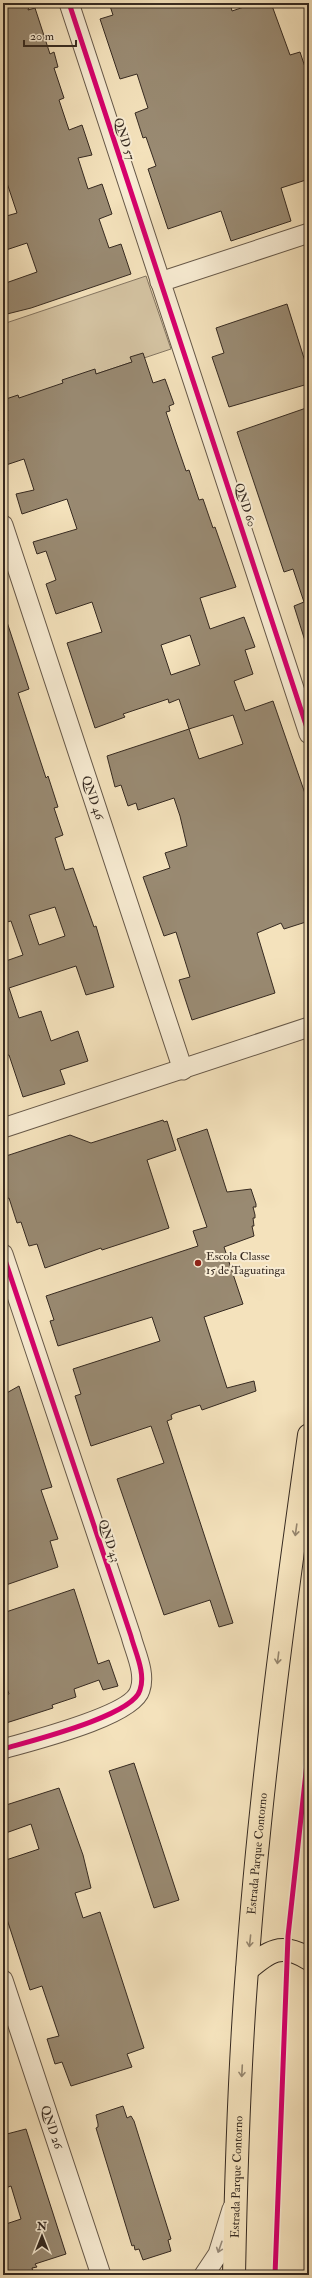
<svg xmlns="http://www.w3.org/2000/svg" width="312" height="2278" viewBox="0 0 312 2278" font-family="'IM FELL Double Pica',serif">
  <rect width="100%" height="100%" fill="#f4e2bc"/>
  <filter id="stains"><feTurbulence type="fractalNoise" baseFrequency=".005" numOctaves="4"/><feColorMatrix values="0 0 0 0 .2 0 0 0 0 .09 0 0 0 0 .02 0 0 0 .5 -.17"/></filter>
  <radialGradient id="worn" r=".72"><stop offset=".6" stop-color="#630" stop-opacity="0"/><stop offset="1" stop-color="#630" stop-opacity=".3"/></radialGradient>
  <path fill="#d4c3a2" stroke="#857662" d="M146,276l25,73 -168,56v-81z"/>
  <path fill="#998a72" stroke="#362a21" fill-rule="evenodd" d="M3,3h27l-2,7 7,-2 15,46 4,-2 4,15 -4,1 10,30 -5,2 10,30 13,-5 10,30 -14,3 10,31 14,-5 10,30 -13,5 10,29 12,-4 10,30 -100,34 -28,7v-31l34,-12 -10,-29 -24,8v-34l14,-4 -10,-30 -4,1z
    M109,3h121l2,8 24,-8h15l19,52 10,-3 9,27v100l-28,9 10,33 -60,20 -10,-30 -53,18 -20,-60 8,-3 -10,-29 -3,1 -8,-25 13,-5 -11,-34 -17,5 -20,-60 13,-4z
    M287,304l22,70 -4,1 3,9 -79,23 -17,-50 12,-4 -8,-25z
    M143,353l10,30 12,-4 9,25 -5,2 1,5 -4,1 10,30 10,29 3,-1 10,30 4,-1 10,29 2,-1 21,60 -36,11 10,31 34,-12 11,30 -10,3 8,24 -19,7 11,30 28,-10 36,104v116l-25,8 -3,-6 -24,10 18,60 -83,27 -13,-40 11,-3 -14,-45 -12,4 -21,-59 27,-9 -5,-15 22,-7 -7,-30 -6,-18 -36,12 -2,-7 -8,3 -7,-21 -6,2 -8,-31 82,-27 10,30 44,-15 -10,-29 -44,14 -10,-30 -10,4 -1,-4 -45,15 2,3 -30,11 -28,-85 35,-11 -10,-30 -36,12 -10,-30 10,-4 -10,-29 -9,3 -4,-12 44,-13 -10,-30 -45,15 -6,-20 18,-4 -10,-31 -18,6 -3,-10v-22l5,-2 -5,-13v-18l15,-5 1,3 44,-15 -1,-3 33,-11 1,5 36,-12 -2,-5zM190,635l10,30 -29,10 -10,-30z
    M309,407v237h-3l-12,-38 10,-4 -11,-33 -9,3 -47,-140z
    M6,619l23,70 -11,4 28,85 2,-2 10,31 -4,1 9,27 -8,3 10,32 8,-2 21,59 2,-1 18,61 -28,8 -10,-29 -67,22 10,30 22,-7 10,30 27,-10 10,30 -28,9 5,14 -42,13 -14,-42 -6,1v-94l20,-7 -12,-34 -8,2v-303zM55,907l10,29 -26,9 -10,-30z
    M163,1120l1,2 3,-1 9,29 -29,10 22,68 -67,22 -1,-2 -56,20 -8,-24 -8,2 -8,-24 -4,1 -8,-25 -3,1 -3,-9v-33l67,-22 21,8z
    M207,1129l20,63 24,-3 5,15v3h-3l2,8v3h-2l1,8h-2l2,10 -30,11 19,57 -39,13 23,71 27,-7 2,10 -54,19 -2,-5 -25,8 -4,2 1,4 -5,2 66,202 -14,4 -9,-27 -46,15 -47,-136 47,-16 -13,-37 -60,20 -16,-50 6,-2 -8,-25 87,-28 -8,-24 -94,29 -8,-25 4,-1 -8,-24 152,-50 -5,-15 14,-4 -30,-88z
    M19,1386l33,101 -11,3 17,49 -8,2 8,26 -55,19v-191z
    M74,1589l24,75 11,-4 9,26 -15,4 -4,-10 -25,9 2,8 -24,8 1,3 -50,16v-28l6,-2 -6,-17v-64z
    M134,1763l45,137 -25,8 -45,-137z
    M59,1788l24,67 8,33 -16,5 8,25 17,-6 44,136 -17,6 5,13 -61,19 -9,-24 -7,2 -8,-25 12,-3 -17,-50 -12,4 -27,-83v-46l36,-12 -8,-25 -28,10v-28z
    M123,2106l4,12 4,-2 3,5 37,118 -3,1 3,11 -28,9 -4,-11 -4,1 -1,-5 -2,1 -36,-118 2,-1v-3l-2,-9z
    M26,2129l40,125 -31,10 2,3 -5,1 2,7h-31v-50l18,-6 -10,-33 -8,3v-54z"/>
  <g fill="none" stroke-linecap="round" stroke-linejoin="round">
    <defs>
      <g id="minor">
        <path d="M69,3l240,731"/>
        <path d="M160,282l149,-49"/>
        <path id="s1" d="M3,525l180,545"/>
        <path d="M3,1128l306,-101"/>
        <path d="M3,1254l128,382c4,16 15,37 9,54 -7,26 -110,51 -137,59"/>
        <path id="s2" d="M3,1980l98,295"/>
        <path d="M204,2275l14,-21 14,-45"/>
      </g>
      <g id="highway">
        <path d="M247,1970c22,-19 34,-28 62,-11"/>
        <path id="s3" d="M234,2275c2,-102 5,-204 13,-305 13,-179 37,-357 62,-535"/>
      </g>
    </defs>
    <use href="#minor" stroke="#665848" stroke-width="21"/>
    <use href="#highway" stroke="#362a21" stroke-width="24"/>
    <use href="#minor" stroke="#f8ecd3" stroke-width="19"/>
    <use href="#highway" stroke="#f4e2bc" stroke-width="22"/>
    <defs>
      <path id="cycleway" d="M69,3l240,731
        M3,1254l128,382c4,16 15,37 9,54 -7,26 -110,51 -137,59
        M275,2275l13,-339 21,-191"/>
    </defs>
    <use href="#cycleway" stroke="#f8ecd3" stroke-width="8"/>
    <use href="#cycleway" stroke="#d6006c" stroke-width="5"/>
  </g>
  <defs><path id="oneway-shaft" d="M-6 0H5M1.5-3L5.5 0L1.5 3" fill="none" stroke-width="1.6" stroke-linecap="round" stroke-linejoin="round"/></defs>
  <g stroke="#95866e">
    <use href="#oneway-shaft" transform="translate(296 1530) rotate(98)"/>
    <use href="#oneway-shaft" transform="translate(278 1658) rotate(97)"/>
    <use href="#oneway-shaft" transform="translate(250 1941) rotate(96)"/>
    <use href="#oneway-shaft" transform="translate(242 2071) rotate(93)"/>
  </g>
  <use stroke="#978b7a" href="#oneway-shaft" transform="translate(220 2247) rotate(109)"/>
  <circle fill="#8f2418" stroke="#f8ecd3" stroke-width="1.5" cx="198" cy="1263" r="4"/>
  <g text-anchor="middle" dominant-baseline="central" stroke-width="4" stroke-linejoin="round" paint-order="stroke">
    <g font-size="12" fill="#362a21" stroke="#f8ecd3">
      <text transform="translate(124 139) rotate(72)">QND 57</text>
      <text transform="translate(245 505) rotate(72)">QND 60</text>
      <text stroke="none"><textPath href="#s1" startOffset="287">QND 46</textPath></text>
      <text transform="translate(109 1541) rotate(72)">QND 43</text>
      <text stroke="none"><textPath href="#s3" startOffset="422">Estrada Parque Contorno</textPath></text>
      <text stroke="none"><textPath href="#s2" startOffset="155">QND 26</textPath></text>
      <text stroke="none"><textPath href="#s3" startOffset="98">Estrada Parque Contorno</textPath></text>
    </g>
    <g font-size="12" fill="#362a21" stroke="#f8ecd3" text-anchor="start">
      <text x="206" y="1256">Escola Classe<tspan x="206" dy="14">15 de Taguatinga</tspan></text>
    </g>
  </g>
  <rect width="312" height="2278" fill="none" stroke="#f4e2bc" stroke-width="16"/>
  <rect x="4" y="4" width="304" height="2270" fill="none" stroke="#362a21" stroke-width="2"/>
  <rect x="8" y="8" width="296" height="2262" fill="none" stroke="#362a21"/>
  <g transform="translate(42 2236)" stroke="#f8ecd3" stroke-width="3" paint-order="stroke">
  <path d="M0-3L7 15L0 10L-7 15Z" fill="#362a21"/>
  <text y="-6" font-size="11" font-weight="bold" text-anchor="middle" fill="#362a21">N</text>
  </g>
  <path d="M24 40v6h52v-6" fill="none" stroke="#362a21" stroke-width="2"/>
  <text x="30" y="40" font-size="12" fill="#362a21" stroke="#f8ecd3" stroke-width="3" paint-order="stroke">20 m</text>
  <rect width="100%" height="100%" filter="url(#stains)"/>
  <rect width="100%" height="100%" fill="url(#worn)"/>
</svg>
